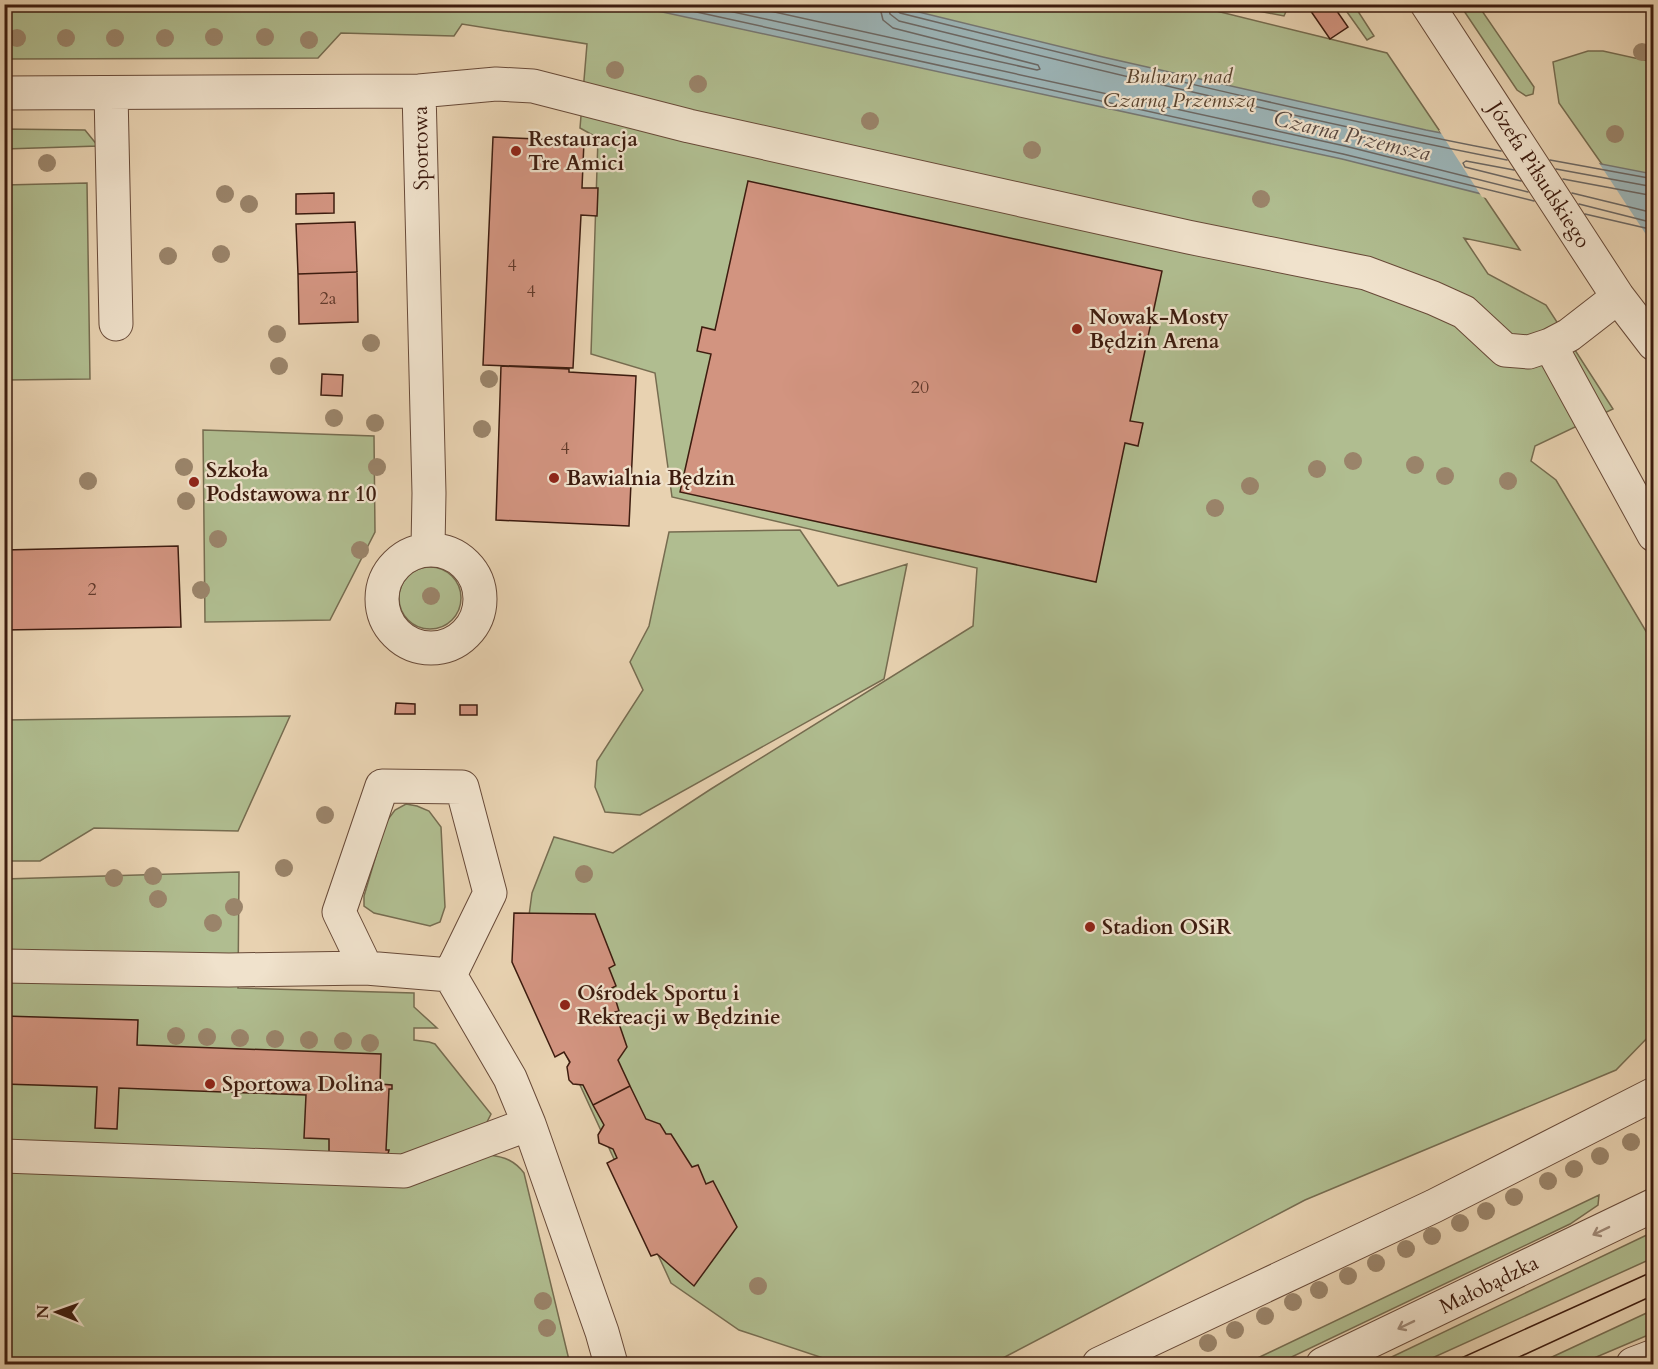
<svg xmlns="http://www.w3.org/2000/svg" width="1658" height="1369" viewBox="0 0 1658 1369" font-family="Cardo,serif">
  <rect width="100%" height="100%" fill="#e8d2b1"/>
  <filter id="stains"><feTurbulence type="fractalNoise" baseFrequency=".00333" numOctaves="4"/><feColorMatrix values="0 0 0 0 .2 0 0 0 0 .09 0 0 0 0 .02 0 0 0 .5 -.17"/></filter>
  <radialGradient id="worn" r=".72"><stop offset=".6" stop-color="#630" stop-opacity="0"/><stop offset="1" stop-color="#630" stop-opacity=".3"/></radialGradient>
  <path fill="#b0bd90" stroke="#766c50" stroke-width="1.5" d="M1188,4l199,49 133,197 -56,-12 24,36 58,31 67,104 -78,37 -4,15 25,19 97,163v389l-37,38 -311,130 -304,159 -26,5h-111l-35,-4 -90,-30 -68,-47 -148,-322 9,-68 22,-56 59,16 98,-64 262,-163 4,-58 -305,-71 -17,-124 -64,-19 7,-216 -18,-10 7,-84 -125,-20 -8,12 -113,-3 -23,25 -313,1 -1,-54z
    M1286,4l2,3 -4,9 -56,-11z
    M1342,5h12l20,31 -7,4z
    M1460,5h18l56,82 -1,7 -7,2 -9,-6z
    M1588,51h15l50,11v175l-94,-134 -6,-41z
    M4,129l81,1 13,16 -93,3z
    M87,183l3,196 -85,1v-195z
    M203,430l171,6 1,96 -45,88 -125,2z
    M800,530l38,56 69,-22 -23,115 -244,136 -35,-3 -10,-25 2,-26 46,-71 -13,-28 19,-36 20,-94z
    M399 598a31 31 0 1 1 62 0a31 31 0 1 1-62 0Z
    M290,716l-52,115 -144,-3 -54,33h-35v-141z
    M406,804l11,2 12,5 12,16 4,80 -5,15 -10,4 -56,-13 -10,-7v-10l22,-74 9,-12z
    M239,872l-1,116 176,5v14l23,21h-23v12l15,2 6,2 56,70 -8,16 7,25c15,2 25,6 34,18l46,191h-565l-1,-485z
    M1599,1195l-1,10 -28,19 -293,140h-32z
    M1653,1232v26l-234,106h-42z
    M1653,1310v23l-73,31h-43z"/>
  <path fill="#9cb5b8" stroke="#767874" stroke-width="1.5" d="M630,5h260l213,52 323,73 227,44v63l-311,-78z"/>
  <path fill="#e8d2b1" d="M1439,130l158,30 52,79 -167,-42z"/>
  <g fill="none" stroke-linecap="round" stroke-linejoin="round">
    <path stroke="#6c6864" stroke-width="1.5" d="M660,4l683,150 191,47
      M697,4l648,142 183,46
      M738,4l299,66 3,-1 -2,-4 -145,-37 -10,-8 -4,-16
      M888,4l2,10 9,7c202,50 404,99 608,139
      M895,4l1,6 4,3c200,50 400,99 601,138
      M1550,160l104,19
      M1556,169l98,18
      M1514,170l-48,-9 -3,2 2,4 56,14
      M1563,179l91,17
      M1572,193l82,20
      M1579,204l75,19
      M1585,214l69,16"/>
  </g>
  <path fill="#d29480" stroke="#3d1c0f" stroke-width="1.5" d="M1303,4h29l16,23 -18,12 -22,-32 -2,2z
    M493,137l91,4 -2,47h16l-1,28 -16,-1 -8,153 -90,-3z
    M748,181l414,90 -32,150 13,2 -5,23 -13,-3 -29,139 -416,-90 31,-138 -14,-3 5,-24 13,3z
    M334,193v20l-38,1v-20z
    M355,222l2,50 -59,2 -2,-50z
    M357,272l1,50 -59,2 -1,-50z
    M501,366l68,3v3l67,4 -7,150 -133,-6z
    M322,374l21,1 -1,21 -21,-1z
    M178,546l3,81 -177,3v-80z
    M396,703l19,1v10h-20z
    M460,705h17v10h-17z
    M514,913l81,1 20,51 -6,3 7,18 -4,2 7,23 -4,1 12,35 -9,13 12,26 -37,19 -10,-20 -10,-1 -4,-4 -2,-13 3,-5 -6,-10 -9,5 -43,-95z
    M4,1016l134,4 -1,25 244,9 -1,30 12,1v4h-3l-3,61h3l-1,4 -59,-2v-13l-25,-1 2,-43 -187,-7 -2,41 -22,-1 2,-41 -93,-3z
    M630,1086l16,33 14,5 6,10h5l21,33 6,-2 8,19 7,-3 24,46 -43,59 -37,-32 -6,2 -44,-93 10,-5 -4,-9 -14,-6 -1,-8 6,-10 -11,-20z"/>
  <g fill="none" stroke-linecap="round" stroke-linejoin="round">
    <defs>
      <path id="minor" d="M1427,4l191,293 36,47
        M419,91l10,402 -1,55
        M4,93l415,-2 77,-7 37,2 156,40 499,111 178,36 67,25 31,14 41,38 24,2 21,-7 19,-10 49,-38
        M111,93l5,231
        M1550,345l104,190
        M382 599a49 49 0 1 1 98 0a49 49 0 1 1-98 0Z
        M4,966l225,4 137,-2 84,7 60,103 19,46 73,208 9,32
        M366,968l-27,-56 43,-126 80,1 28,106 -40,82
        M4,1156l400,15 125,-47
        M1099,1364l335,-158 220,-112
        M1323,1364l331,-159
        M1633,1364l21,-8"/>
    </defs>
    <use href="#minor" stroke="#684a38" stroke-width="35"/>
    <use href="#minor" stroke="#f0e2cc" stroke-width="33"/>
    <path stroke="#3d1c0f" stroke-width="1.5" d="M1448,1364l206,-93
      M1504,1364l150,-69"/>
  </g>
  <g fill="#9a846a">
    <circle cx="214" cy="37" r="9"/>
    <circle cx="265" cy="37" r="9"/>
    <circle cx="17" cy="38" r="9"/>
    <circle cx="66" cy="38" r="9"/>
    <circle cx="115" cy="38" r="9"/>
    <circle cx="165" cy="38" r="9"/>
    <circle cx="309" cy="40" r="9"/>
    <circle cx="1642" cy="52" r="9"/>
    <circle cx="615" cy="70" r="9"/>
    <circle cx="698" cy="84" r="9"/>
    <circle cx="870" cy="121" r="9"/>
    <circle cx="1615" cy="134" r="9"/>
    <circle cx="1032" cy="150" r="9"/>
    <circle cx="47" cy="163" r="9"/>
    <circle cx="225" cy="194" r="9"/>
    <circle cx="1261" cy="199" r="9"/>
    <circle cx="249" cy="204" r="9"/>
    <circle cx="221" cy="254" r="9"/>
    <circle cx="168" cy="256" r="9"/>
    <circle cx="277" cy="334" r="9"/>
    <circle cx="371" cy="343" r="9"/>
    <circle cx="279" cy="366" r="9"/>
    <circle cx="489" cy="379" r="9"/>
    <circle cx="334" cy="418" r="9"/>
    <circle cx="375" cy="423" r="9"/>
    <circle cx="482" cy="429" r="9"/>
    <circle cx="1353" cy="461" r="9"/>
    <circle cx="1415" cy="465" r="9"/>
    <circle cx="184" cy="467" r="9"/>
    <circle cx="377" cy="467" r="9"/>
    <circle cx="1317" cy="469" r="9"/>
    <circle cx="1445" cy="476" r="9"/>
    <circle cx="88" cy="481" r="9"/>
    <circle cx="1508" cy="481" r="9"/>
    <circle cx="1250" cy="486" r="9"/>
    <circle cx="186" cy="501" r="9"/>
    <circle cx="1215" cy="508" r="9"/>
    <circle cx="218" cy="539" r="9"/>
    <circle cx="360" cy="550" r="9"/>
    <circle cx="201" cy="590" r="9"/>
    <circle cx="431" cy="596" r="9"/>
    <circle cx="325" cy="815" r="9"/>
    <circle cx="284" cy="868" r="9"/>
    <circle cx="584" cy="874" r="9"/>
    <circle cx="153" cy="876" r="9"/>
    <circle cx="114" cy="878" r="9"/>
    <circle cx="158" cy="899" r="9"/>
    <circle cx="234" cy="907" r="9"/>
    <circle cx="213" cy="923" r="9"/>
    <circle cx="176" cy="1036" r="9"/>
    <circle cx="207" cy="1037" r="9"/>
    <circle cx="240" cy="1038" r="9"/>
    <circle cx="275" cy="1039" r="9"/>
    <circle cx="309" cy="1040" r="9"/>
    <circle cx="343" cy="1041" r="9"/>
    <circle cx="370" cy="1043" r="9"/>
    <circle cx="1631" cy="1142" r="9"/>
    <circle cx="1600" cy="1156" r="9"/>
    <circle cx="1574" cy="1169" r="9"/>
    <circle cx="1548" cy="1181" r="9"/>
    <circle cx="1514" cy="1197" r="9"/>
    <circle cx="1486" cy="1211" r="9"/>
    <circle cx="1460" cy="1223" r="9"/>
    <circle cx="1432" cy="1236" r="9"/>
    <circle cx="1406" cy="1249" r="9"/>
    <circle cx="1376" cy="1263" r="9"/>
    <circle cx="1348" cy="1276" r="9"/>
    <circle cx="758" cy="1286" r="9"/>
    <circle cx="1319" cy="1290" r="9"/>
    <circle cx="543" cy="1301" r="9"/>
    <circle cx="1293" cy="1302" r="9"/>
    <circle cx="1265" cy="1316" r="9"/>
    <circle cx="547" cy="1328" r="9"/>
    <circle cx="1235" cy="1330" r="9"/>
    <circle cx="1208" cy="1343" r="9"/>
  </g>
  <defs><path id="oneway-shaft" d="M-6 0H5M1.5-3L5.5 0L1.5 3" fill="none" stroke-width="1.6" stroke-linecap="round" stroke-linejoin="round" transform="scale(1.5)"/></defs>
  <g stroke="#9f8977">
    <use href="#oneway-shaft" transform="translate(1601 1231) rotate(154)"/>
    <use href="#oneway-shaft" transform="translate(1406 1325) rotate(154)"/>
  </g>
  <g fill="#8f2418" stroke="#f0e2cc" stroke-width="2">
    <circle cx="516" cy="151" r="6"/>
    <circle cx="1077" cy="329" r="6"/>
    <circle cx="554" cy="478" r="6"/>
    <circle cx="194" cy="482" r="6"/>
    <circle cx="1090" cy="927" r="6"/>
    <circle cx="565" cy="1005" r="6"/>
    <circle cx="210" cy="1084" r="6"/>
  </g>
  <g text-anchor="middle" dominant-baseline="central" stroke-width="4.5" stroke-linejoin="round" paint-order="stroke">
    <g font-size="18" fill="#623a2b">
      <text x="512" y="265">4</text>
      <text x="531" y="291">4</text>
      <text x="328" y="298">2a</text>
      <text x="920" y="387">20</text>
      <text x="565" y="448">4</text>
      <text x="92" y="589">2</text>
    </g>
    <g font-size="21" font-style="italic" fill="#5a442f" stroke="#f0e2cc">
      <text x="1179" y="76">Bulwary nad<tspan x="1179" dy="24">Czarną Przemszą</tspan></text>
    </g>
    <g font-size="21" font-weight="bold" fill="#3d1c0f" stroke="#f0e2cc" text-anchor="start">
      <text x="528" y="139">Restauracja<tspan x="528" dy="24">Tre Amici</tspan></text>
      <text x="1089" y="317">Nowak-Mosty<tspan x="1089" dy="24">Będzin Arena</tspan></text>
      <text x="206" y="470">Szkoła<tspan x="206" dy="24">Podstawowa nr 10</tspan></text>
      <text x="566" y="478">Bawialnia Będzin</text>
      <text x="1102" y="927">Stadion OSiR</text>
      <text x="577" y="993">Ośrodek Sportu i<tspan x="577" dy="24">Rekreacji w Będzinie</tspan></text>
      <text x="222" y="1084">Sportowa Dolina</text>
    </g>
    <g font-size="21" fill="#3d1c0f" stroke="#f0e2cc">
      <text transform="translate(421 148) rotate(-91)">Sportowa</text>
      <text transform="translate(1539 175) rotate(57)">Józefa Piłsudskiego</text>
      <text transform="translate(1489 1285) rotate(-26)">Małobądzka</text>
    </g>
    <g font-size="22" font-style="italic" fill="#5a4a42" stroke="#f0e2cc">
      <text transform="translate(1352 136) rotate(13)">Czarna Przemsza</text>
    </g>
  </g>
  <rect width="1658" height="1369" fill="none" stroke="#e8d2b1" stroke-width="24"/>
  <rect x="6" y="6" width="1646" height="1357" fill="none" stroke="#3d1c0f" stroke-width="3"/>
  <rect x="12" y="12" width="1634" height="1345" fill="none" stroke="#3d1c0f" stroke-width="1.5"/>
  <g transform="translate(57 1312) rotate(271)" stroke="#f0e2cc" stroke-width="4.5" paint-order="stroke">
  <path d="M0-4.5L10 22L0 15L-10 22Z" fill="#3d1c0f"/>
  <text y="-9" font-size="16" font-weight="bold" text-anchor="middle" fill="#3d1c0f">N</text>
  </g>
  <rect width="100%" height="100%" filter="url(#stains)"/>
  <rect width="100%" height="100%" fill="url(#worn)"/>
</svg>
